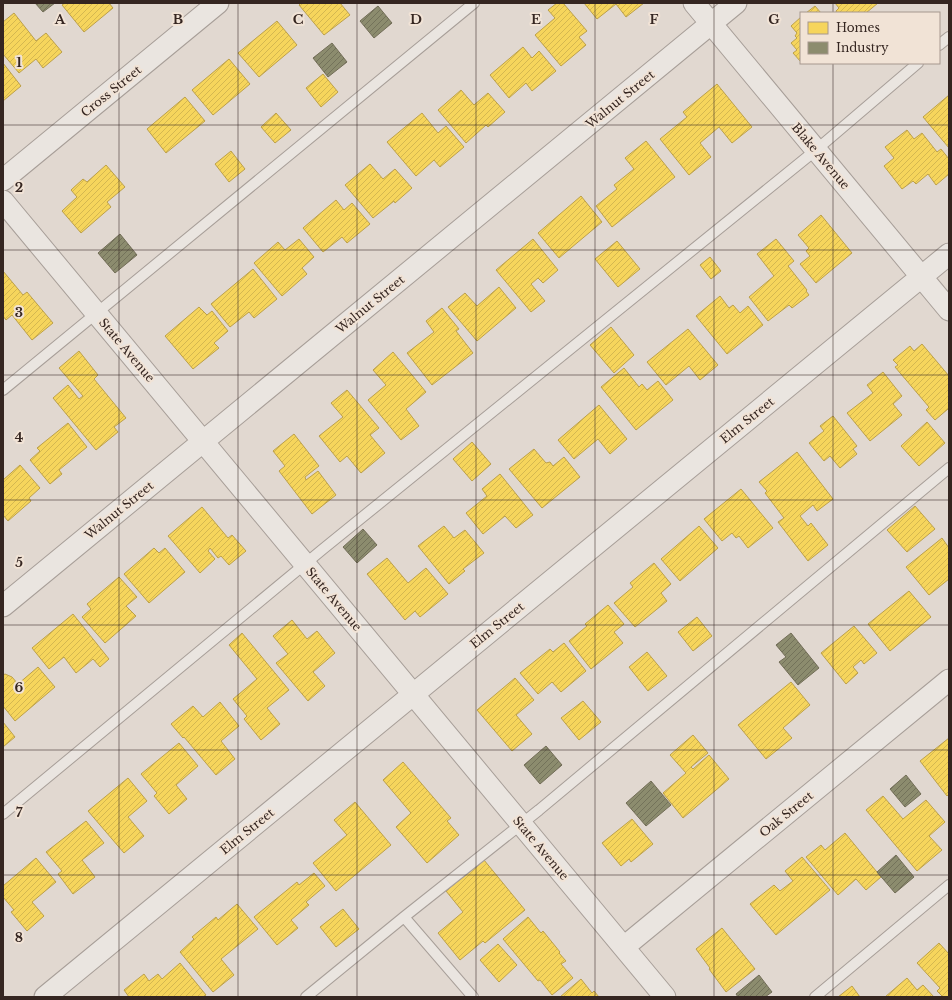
<svg xmlns="http://www.w3.org/2000/svg" width="952" height="1000" viewBox="0 0 952 1000" font-family="'Libre Baskerville',serif">
  <defs>
    <pattern id="homes-hatch" width="6" height="6" patternUnits="userSpaceOnUse"><rect width="6" height="6" fill="#f6d55c"/><path d="M-1 1l2-2M0 6l6-6M5 7l2-2" fill="none" stroke="#d4b750"/></pattern>
    <pattern id="industry-hatch" width="6" height="6" patternUnits="userSpaceOnUse"><rect width="6" height="6" fill="#8c8c6e"/><path d="M-1 1l2-2M0 6l6-6M5 7l2-2" fill="none" stroke="#73725a"/></pattern>
  </defs>
  <rect width="100%" height="100%" fill="#e1d8d0"/>
  <path fill="url(#homes-hatch)" stroke="#bca04a" d="M65,3h44l4,5 -29,24 -22,-27z
    M301,3h39l10,12 -26,20 -25,-30z
    M557,3h6l24,28 -8,6 7,8 -25,21 -26,-31 20,-17 -7,-8z
    M584,3h60l-18,14 -10,-13 -19,15z
    M835,3h43l-12,10h-29l-1,-2 3,-3z
    M815,6l6,7h-15z
    M14,13l22,28 10,-8 16,19 -19,16 -7,-9 -17,14 -16,-19v-32z
    M801,17v45l-8,-9 4,-3 -6,-7 6,-5 -2,-2 2,-3 -6,-7z
    M277,21l20,24 -38,32 -21,-24z
    M523,47l9,11 7,-7 17,20 -24,20 -6,-8 -17,15 -19,-23z
    M229,59l21,25 -37,31 -21,-25z
    M3,63l18,23 -18,15z
    M323,74l15,18 -17,15 -15,-19z
    M717,84l35,43 -20,16 -13,-16 -19,16 11,14 -22,18 -29,-36 27,-22 -4,-5z
    M461,90l13,15 14,-12 17,19 -17,15 -2,-2 -20,18 -28,-33z
    M949,95v53l-26,-31z
    M185,97l20,24 -39,32 -19,-24z
    M276,113l15,17 -16,13 -14,-16z
    M422,113l16,20 8,-7 18,21 -24,20 -6,-7 -18,16 -29,-34z
    M907,130l7,9 8,-6 15,19 4,-3 8,10v15l-13,11 -8,-11 -12,10 -3,-3 -11,8 -18,-23 10,-8 -9,-11z
    M646,141l29,36 -63,50 -16,-21 21,-17 -3,-4 20,-16 -9,-11z
    M231,151l14,18 -16,13 -14,-18z
    M370,164l13,15 12,-10 17,19 -17,15 -1,-2 -21,17 -28,-33z
    M106,165l19,22 -18,15 4,5 -30,26 -19,-22 15,-14 -6,-7 12,-11 4,3z
    M581,196l21,26 -43,36 -21,-25z
    M336,200l8,10 8,-7 18,21 -23,19 -5,-6 -19,15 -20,-24z
    M821,215l31,38 -36,30 -16,-19 10,-8 -4,-5 3,-3 -11,-13z
    M299,239l15,18 -12,11 5,6 -25,22 -28,-33 24,-21 7,8z
    M533,239l25,31 -15,13 -5,-5 -7,6 14,17 -14,11 -35,-42z
    M776,239l18,22 -6,5 19,24 -1,1 3,4 -17,13 -3,-3 -21,16 -19,-24 25,-21 -17,-22z
    M617,241l23,28 -22,18 -23,-28z
    M710,257l11,14 -10,8 -11,-14z
    M253,269l24,30 -23,19 -5,-6 -19,15 -19,-23z
    M3,271l20,24 4,-3 26,31 -21,17 -20,-25 -6,5 -3,-4z
    M499,287l17,21 -39,33 -29,-34 17,-14 12,13z
    M720,296l9,12 4,-3 7,8 8,-7 15,19 -36,29 -31,-38z
    M199,307l8,8 5,-4 16,20 -14,12 5,5 -26,21 -28,-33z
    M442,308l17,21 -3,2 17,22 -41,32 -25,-32 27,-21 -8,-11z
    M611,327l23,28 -20,18 -24,-28z
    M688,329l30,36 -18,15 -11,-14 -23,19 -19,-23z
    M922,344l27,32v34l-1,-1 -13,11 -9,-10 3,-3 -34,-40 3,-2 -5,-5 17,-14 4,5z
    M79,351l19,24 -4,4 32,39 -12,9 4,5 -22,18 -43,-52 15,-13 11,14 4,-3 -24,-28z
    M393,352l33,40 -20,17 13,17 -18,14 -33,-40 18,-15 -13,-15z
    M624,368l15,19 3,-3 5,6 11,-9 15,19 -37,30 -35,-43z
    M883,372l19,24 -9,8 9,11 -32,26 -23,-28 26,-20 -6,-8z
    M347,390l32,38 -9,7 15,18 -24,20 -14,-17 -7,6 -21,-26 24,-19 -12,-14z
    M599,405l28,34 -17,15 -12,-15 -24,20 -16,-19z
    M833,416l24,30 -4,3 4,5 -17,14 -10,-12 -6,5 -15,-18 15,-12 -4,-5z
    M927,422l18,21 -26,23 -18,-20z
    M68,423l19,24 -28,23 3,4 -12,10 -20,-24 10,-9 -3,-3z
    M294,434l25,32 -14,11 1,3 12,-9 18,24 -24,19 -33,-43 6,-5 -12,-15z
    M472,442l19,22 -19,17 -19,-22z
    M534,449l12,14 4,-1 3,4 11,-9 16,20 -38,31 -33,-39z
    M797,452l36,47 -16,12 -4,-6 -13,11 8,10 3,-3 17,22 -20,16 -30,-39 6,-4 -19,-25 2,-2 -8,-9z
    M20,465l20,23 -11,10 2,3 -23,20 -5,-6 1,-3 -1,-1v-31z
    M500,474l33,41 -17,13 -11,-12 -22,18 -17,-21 21,-17 -5,-7z
    M741,489l32,39 -25,20 -9,-12 -3,2 -4,-5 -10,8 -18,-22z
    M915,506l20,23 -28,23 -20,-22z
    M202,507l26,31 4,-3 14,16 -17,14 -8,-9 -3,2 -8,-10 -2,3 7,8 -15,14 -32,-37z
    M444,526l10,12 11,-8 19,23 -21,16 2,2 -16,13 -31,-38z
    M699,526l19,22 -38,33 -19,-22z
    M942,538l7,10v31l-20,16 -23,-28z
    M154,548l5,5 6,-5 20,24 -36,31 -25,-29z
    M387,558l21,25 18,-15 22,26 -28,23 -5,-6 -10,9 -38,-46z
    M654,563l17,21 -10,9 6,8 -32,26 -21,-24 19,-16 -3,-4z
    M119,577l18,20 -11,9 10,10 -31,27 -23,-26 9,-8 -4,-5z
    M909,591l22,26 -41,34 -22,-27z
    M608,605l16,19 -10,8 9,11 -32,26 -22,-28 18,-15 -2,-2z
    M73,614l36,45 -9,8 -7,-8 -17,14 -12,-16 -15,12 -17,-21z
    M697,617l15,19 -19,15 -15,-19z
    M292,620l15,19 10,-8 18,22 -22,19 12,14 -17,15 -32,-38 12,-9 -15,-18z
    M854,626l23,27 -13,11 -3,-4 -8,7 5,6 -12,11 -25,-31z
    M242,633l47,57 -22,18 13,16 -19,16 -17,-21 3,-3 -14,-17 24,-20 -28,-34z
    M564,643l22,28 -25,21 -9,-10 -14,12 -18,-21 30,-24 3,3z
    M647,652l20,24 -19,15 -19,-24z
    M38,667l17,20 -40,34 -12,-15v-31l2,-1 7,3 6,7z
    M515,678l19,22 -18,15 16,19 -20,17 -35,-41z
    M791,682l19,23 -27,23 9,10 -26,21 -28,-34z
    M583,701l18,21 -22,18 -18,-22z
    M220,702l19,24 -18,15 14,18 -19,16 -32,-38 -1,1 -12,-14 22,-18 10,11z
    M3,722l12,15 -12,10z
    M693,735l15,18 -17,14 2,2 16,-14 20,24 -46,39 -20,-25 23,-20 -16,-18z
    M949,738v56l-2,2 -27,-35z
    M179,743l19,23 -22,19 11,14 -18,15 -15,-18 3,-3 -16,-19z
    M403,762l48,56 -4,3 12,14 -32,28 -31,-36 15,-14 -28,-33z
    M128,778l19,23 -19,16 16,19 -20,17 -36,-42z
    M883,796l20,23 23,-19 19,22 -16,14 13,14 -25,21 -51,-61z
    M355,802l36,43 -55,46 -23,-28 34,-28 -13,-15z
    M632,819l21,25 -22,18 -2,-3 -8,7 -19,-23z
    M86,821l18,22 -22,17 13,17 -22,17 -15,-20 4,-3 -16,-19z
    M845,833l36,44 -15,13 -10,-11 -18,16 -32,-38 15,-12 4,5z
    M802,857l28,33 -54,45 -26,-31 24,-19 6,6 13,-10 -8,-10z
    M36,858l20,24 -24,20 12,14 -17,15 -16,-19 3,-2 -11,-13v-11z
    M484,860l41,50 -40,33 -2,-2 -23,19 -22,-27 25,-21 -17,-21z
    M314,873l11,13 -19,16 3,3 -18,15 7,8 -21,17 -23,-28 43,-35 2,3z
    M237,904l21,25 -37,30 13,16 -21,17 -33,-40 14,-13 -2,-2 24,-20 2,3z
    M343,909l16,20 -23,18 -16,-20z
    M528,917l13,16 2,-2 17,21 -1,1 7,8 -5,3 12,14 -21,17 -12,-15 -2,1 -35,-42z
    M722,928l33,41 -29,23 -17,-23 1,-1 -14,-19z
    M939,943l10,11v43h-6l-6,-6 3,-3 -23,-25z
    M498,944l19,21 -18,17 -19,-22z
    M180,963l26,32 -3,2h-74l-5,-7 20,-16 5,7 9,-7 4,5z
    M907,978l10,12 6,-5 11,12h-49z
    M581,979l11,14 2,-2 5,6h-39z
    M852,986l8,11h-22z"/>
  <path fill="url(#industry-hatch)" stroke="#726d57" d="M35,3h20l-12,9z
    M378,6l14,17 -18,15 -14,-17z
    M332,43l15,19 -19,15 -15,-19z
    M120,234l17,21 -22,18 -17,-20z
    M363,529l14,16 -20,18 -14,-16z
    M791,633l28,35 -21,17 -19,-23 7,-5 -10,-12z
    M546,746l16,19 -22,19 -16,-19z
    M906,775l15,19 -16,13 -15,-18z
    M651,781l20,24 -25,21 -20,-23z
    M896,855l18,22 -19,16 -18,-21z
    M759,975l13,17 -7,5h-27l-2,-3z"/>
  <g fill="none" stroke-linecap="round" stroke-linejoin="round">
    <defs>
      <path id="lane" d="M939,45l10,-8
        M3,390l471,-387
        M3,814l320,-265 493,-399 102,-87
        M404,917l69,80
        M306,997l98,-80 135,-107 410,-342
        M815,997l134,-112"/>
      <path id="street" d="M694,3l255,307
        M3,180l215,-177
        M3,201l662,796
        M3,606l733,-603
        M624,947l325,-267
        M45,997l904,-743"/>
    </defs>
    <use href="#lane" stroke="#a79e98" stroke-width="12"/>
    <use href="#street" stroke="#a79e98" stroke-width="23"/>
    <use href="#lane" stroke="#eae5e0" stroke-width="10"/>
    <use href="#street" stroke="#eae5e0" stroke-width="21"/>
  </g>
  <path fill="none" stroke="#352621" stroke-width="1" stroke-opacity="0.55" d="M119,3v994M238,3v994M357,3v994M476,3v994M595,3v994M714,3v994M833,3v10M833,63v934M3,125h946M3,250h946M3,375h946M3,500h946M3,625h946M3,750h946M3,875h946"/>
  <g text-anchor="middle" dominant-baseline="central" stroke-width="4" stroke-linejoin="round" paint-order="stroke">
    <g font-size="12" fill="#352621" stroke="#f1e3d6">
      <text transform="translate(111 91) rotate(-39)">Cross Street</text>
      <text transform="translate(620 99) rotate(-39)">Walnut Street</text>
      <text transform="translate(821 156) rotate(50)">Blake Avenue</text>
      <text transform="translate(370 304) rotate(-39)">Walnut Street</text>
      <text transform="translate(127 350) rotate(50)">State Avenue</text>
      <text transform="translate(747 420) rotate(-39)">Elm Street</text>
      <text transform="translate(119 510) rotate(-39)">Walnut Street</text>
      <text transform="translate(334 599) rotate(50)">State Avenue</text>
      <text transform="translate(497 625) rotate(-39)">Elm Street</text>
      <text transform="translate(786 814) rotate(-39)">Oak Street</text>
      <text transform="translate(247 831) rotate(-39)">Elm Street</text>
      <text transform="translate(541 848) rotate(50)">State Avenue</text>
    </g>
  </g>
  <g font-size="13" text-anchor="middle" font-weight="bold" fill="#352621" stroke="#f1e3d6" stroke-width="4" stroke-linejoin="round" paint-order="stroke">
    <text x="60" y="24">A</text>
    <text x="178" y="24">B</text>
    <text x="298" y="24">C</text>
    <text x="416" y="24">D</text>
    <text x="536" y="24">E</text>
    <text x="654" y="24">F</text>
    <text x="774" y="24">G</text>
    <text x="19" y="67">1</text>
    <text x="19" y="192">2</text>
    <text x="19" y="317">3</text>
    <text x="19" y="442">4</text>
    <text x="19" y="567">5</text>
    <text x="19" y="692">6</text>
    <text x="19" y="817">7</text>
    <text x="19" y="942">8</text>
  </g>
  <rect width="952" height="1000" fill="none" stroke="#352621" stroke-width="8"/>
  <rect x="800" y="12" width="140" height="52" fill="#f1e3d6" stroke="#a6978e"/>
  <rect x="808" y="22" width="20" height="12" fill="#f6d55c" stroke="#a6978e"/>
  <text x="836" y="32" font-size="12" fill="#352621">Homes</text>
  <rect x="808" y="42" width="20" height="12" fill="#8c8c6e" stroke="#a6978e"/>
  <text x="836" y="52" font-size="12" fill="#352621">Industry</text>
</svg>
